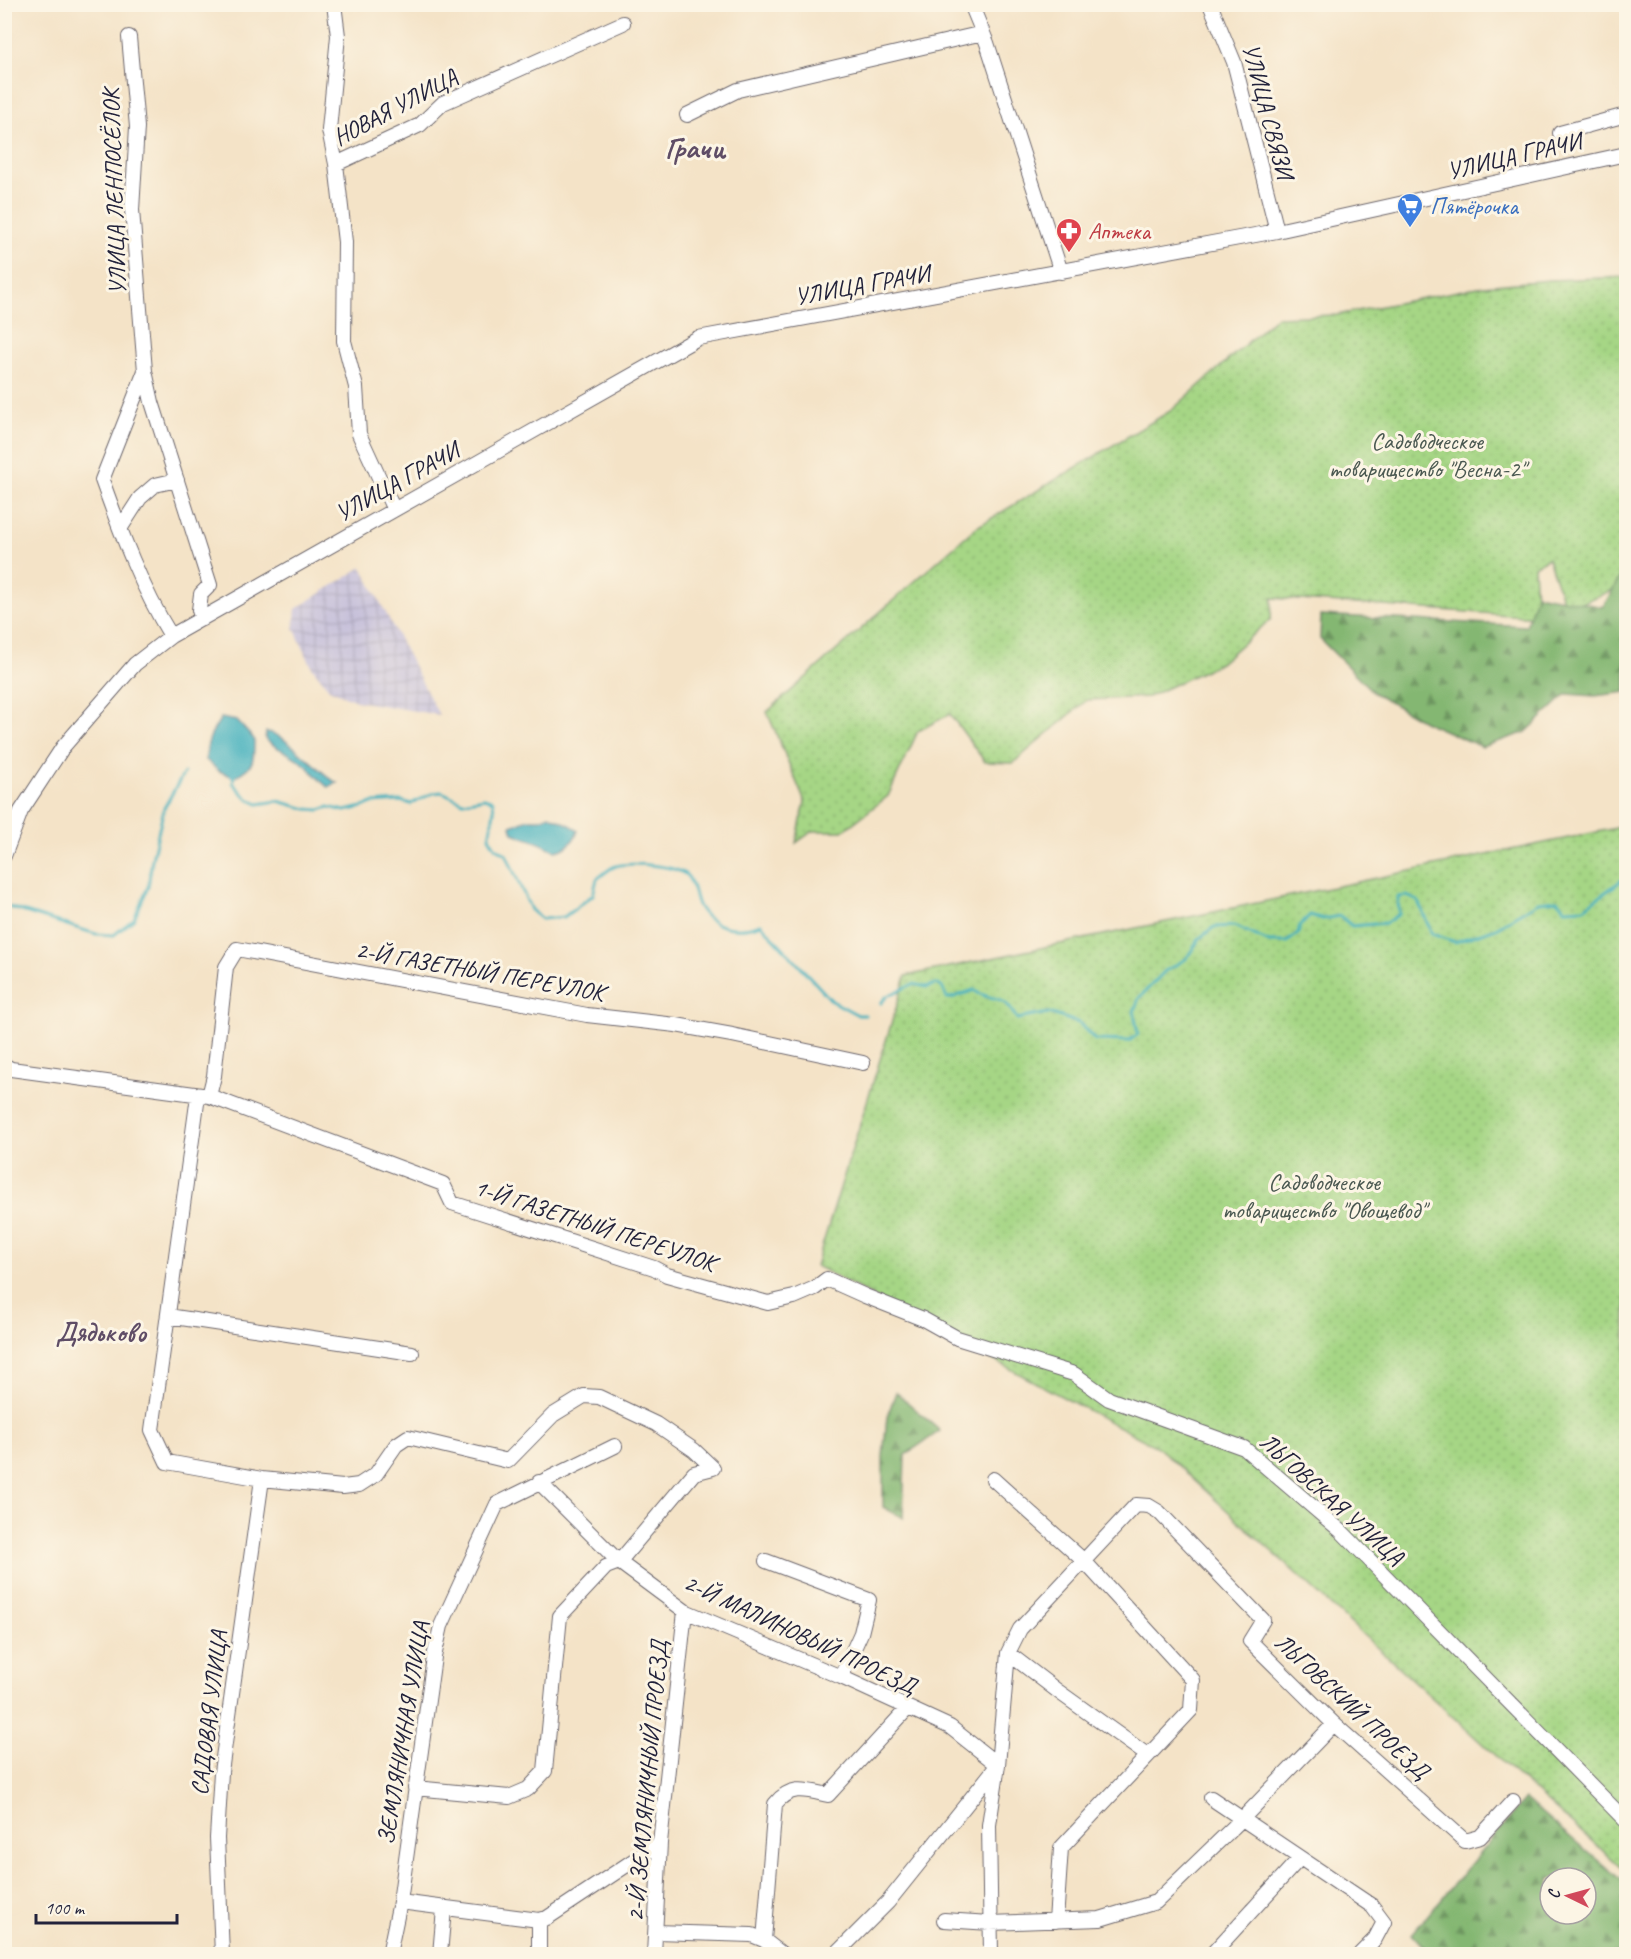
<svg xmlns="http://www.w3.org/2000/svg" width="1631" height="1959" viewBox="0 0 1631 1959" font-family="Caveat,sans-serif">
  <defs>
    <pattern id="industrial-grid" width="8" height="8" patternUnits="userSpaceOnUse" patternTransform="scale(1.5)"><rect width="8" height="8" fill="#c6c0da"/><path d="M0 4h8M4 0v8" fill="none" stroke="#aaa5bc"/></pattern>
    <pattern id="grass-dots" width="8" height="8" patternUnits="userSpaceOnUse" patternTransform="scale(1.5)"><rect width="8" height="8" fill="#a6d685"/><path d="M2 2h.1M6 6h.1" fill="none" stroke="#8fb774" stroke-width="1.8" stroke-linecap="round"/></pattern>
    <pattern id="forest-firs" width="22" height="20" patternUnits="userSpaceOnUse" patternTransform="scale(1.5)"><rect width="22" height="20" fill="#84b772"/><path d="M5 1l3.5 6h-7zM16 11l3.5 6h-7z" fill="#6c945f"/></pattern>
  </defs>
  <rect width="100%" height="100%" fill="#fcf5e5"/>
  <filter id="ink" filterUnits="userSpaceOnUse"><feTurbulence type="fractalNoise" baseFrequency=".0167" numOctaves="2"/><feDisplacementMap in="SourceGraphic" scale="12" xChannelSelector="R" yChannelSelector="G"/><feConvolveMatrix kernelMatrix="1 2 1 2 8 2 1 2 1" color-interpolation-filters="sRGB"/></filter>
  <filter id="wash" filterUnits="userSpaceOnUse"><feTurbulence type="fractalNoise" baseFrequency=".008" numOctaves="4" result="noise"/><feDisplacementMap in="SourceGraphic" scale="24" xChannelSelector="R" yChannelSelector="G"/><feGaussianBlur stdDeviation="1.35" result="paint"/><feColorMatrix in="noise" values="0 0 0 0 0 0 0 0 0 0 0 0 0 0 0 0 0 1.4 0 .05"/><feComposite in="paint" operator="in"/></filter>
  <g filter="url(#wash)">
    <rect width="100%" height="100%" fill="#f4e3c7"/>
    <path fill="url(#industrial-grid)" d="M362,567l77,148 -83,-14 -27,-12 -17,-22 -18,-39 2,-19z"/>
    <path fill="url(#grass-dots)" stroke="#647c60" stroke-width="1.5" d="M1626,277v307l-60,26 -18,-52 -14,8 3,51 -265,-19 -1,21 -51,44 -72,34 -61,3 -74,63 -28,-1 -35,-48 -32,17 -30,65 -45,35h-30l-17,12 9,-41 -38,-90 208,-184 197,-118 104,-93 61,-2 146,-29 67,-6z
      M1626,826v1045l-114,-100 -353,-323 -343,-182 90,-290z"/>
    <path fill="url(#forest-firs)" stroke="#536c56" stroke-width="1.5" fill-rule="evenodd" d="M1626,566v126l-31,4 -28,-2 -41,38 -44,15 -59,-26 -49,-28 -54,-54 1,-24 205,11 11,-32 66,13z
      M896,1392l44,39 -35,24 -2,63 -20,-11v-51l4,-39z
      M1525,1799l101,85v70h-196l-18,-20zM1550,1878h36v36h-36z"/>
    <path fill="#42b0bd" stroke="#32697c" stroke-width="1.5" d="M221,718l16,3 17,18c0,23 1,27 -20,38l-15,-6 -13,-11c0,-17 5,-27 15,-42z
      M266,732c19,0 53,41 71,51l-9,4c-10,-7 -16,-17 -25,-24 -12,-10 -27,-14 -38,-24z
      M549,815l23,11 6,5c-4,10 -12,19 -23,20 -13,-9 -28,-12 -42,-18l-2,-7 17,-7h12z"/>
    <g fill="none" stroke-linecap="round" stroke-linejoin="round">
      <path stroke="#42b0bd" stroke-width="3" d="M231,775l3,2 -1,6 14,15 11,6 20,-3 29,8 13,1 9,-3 16,4 18,-4 9,-4 29,-2 10,3 22,-11 9,-1 21,10 21,-4 9,3 1,11 -5,25 6,10 11,7 25,56 11,9 22,-2 29,-22 4,-16c6,-4 12,-11 19,-13 14,-4 63,-1 72,11 6,8 6,21 11,30 14,23 40,25 62,17l71,77 26,14h7
        M9,907l87,27 18,1 20,-16 14,-32 4,-28 12,-51 20,-35
        M881,1003l6,-7 26,-12 14,3 9,-3 6,3 5,11h4l23,-8c12,10 22,5 31,13 5,4 9,11 12,16l32,-6 30,10 16,17 34,1 9,-7 -4,-22 5,-14 26,-27 21,-12 14,-21 14,-11 21,-1 34,16h18l12,-9v-7l11,-11 13,4 17,-3 12,10 34,-3 13,-9 -1,-17 9,-1 11,5 14,33 23,8 41,-14 42,-26 19,-2 8,9 19,-1 38,-28 4,1"/>
    </g>
  </g>
  <g filter="url(#ink)">
    <g fill="none" stroke-linecap="round" stroke-linejoin="round">
      <defs>
        <path id="minor" d="M334,4l4,32 -9,94 7,34 84,-39 23,-22 180,-80
          M971,4l16,39 74,229
          M1210,4l24,58 43,169
          M129,37l8,90 -5,83 13,161 7,31 58,183 -9,9 -2,16 3,9
          M687,115l51,-25 245,-57
          M1560,133l66,-18
          M336,164l9,78 -1,99 12,46 3,47 35,76
          M145,371l-43,109c19,53 39,107 69,156
          M120,529l20,-31 15,-13 22,-5
          M4,856l17,-45 42,-64 72,-83 36,-28 527,-298 579,-107 349,-77
          M4,1065l7,4 198,27 234,88 9,19 202,65 13,7 101,28 26,-6 21,-9 12,-9 38,17 58,23 34,19 117,36 35,25 135,49 97,83 285,290
          M198,1096l-46,334 15,32 95,17 81,8 16,-2 17,-11 20,-29 12,-8 100,24 45,-46 31,-19 15,1 57,27 38,26 19,18
          M209,1096l5,-20 12,-109 11,-18 350,66 89,10 56,10 131,28
          M168,1316l244,37
          M993,1479l91,82 109,119 -2,30 -130,138 -5,73
          M539,1482l80,80 66,49 156,66 109,50 48,38
          M766,1561l103,39 -8,33 -20,44
          M1008,1653l51,39 88,63
          M415,1788l94,9 19,-8 17,-18 15,-155 46,-49 13,-5 75,-89 19,-5
          M1211,1798l161,108 12,16 -9,17 -15,15
          M400,1902l139,18 8,-2 113,-75
          M539,1920v34
          M944,1920l46,3 110,-4 56,-17 86,-83 92,-95
          M656,1932l96,3 12,5 18,14
          M764,1940l11,-136c16,-20 31,-14 53,-9l79,-86
          M222,1954l-5,-116 4,-66 41,-293
          M389,1954l11,-52 34,-245 7,-31 56,-122 118,-58
          M440,1954l4,-45
          M654,1954l6,-111 25,-232
          M836,1954l52,-52 109,-136
          M991,1954l-2,-129 9,-60 10,-112 12,-24 116,-124 13,1 10,6 104,108 -13,21 84,83 131,117 15,-4 33,-36
          M1212,1954l88,-96"/>
      </defs>
      <use href="#minor" stroke="#6c666c" stroke-width="16"/>
      <use href="#minor" stroke="#fff" stroke-width="14"/>
    </g>
  </g>
  <defs>
    <symbol id="supermarket-pin" viewBox="-11 -11 22 30"><path d="M0 17L-7.5 6A9.5 9.5 0 1 1 7.5 6Z" fill="#3f7fe0" stroke="#fcf5e5"/><path d="M-6-5.5h2.5l.6 2H6L4.5 2H-2.5L-4.4-4H-6ZM-1.5 3.2a1.3 1.3 0 1 0 .1 0ZM3 3.2a1.3 1.3 0 1 0 .1 0Z" fill="#fff"/></symbol>
    <symbol id="pharmacy-pin" viewBox="-11 -11 22 30"><path d="M0 17L-7.5 6A9.5 9.5 0 1 1 7.5 6Z" fill="#e0444e" stroke="#fcf5e5"/><path d="M-2-6h4v4h4v4h-4v4h-4v-4h-4v-4h4Z" fill="#fff"/></symbol>
  </defs>
  <g fill-rule="evenodd">
    <use href="#supermarket-pin" x="1395" y="191" width="30" height="40"/>
    <use href="#pharmacy-pin" x="1054" y="216" width="30" height="40"/>
  </g>
  <g text-anchor="middle" dominant-baseline="central" stroke-width="6" stroke-linejoin="round" paint-order="stroke">
    <g font-size="24" fill="#22223b" stroke="#fcf5e5">
      <text transform="translate(395 107) rotate(-28)">НОВАЯ УЛИЦА</text>
      <text transform="translate(1268 111) rotate(75)">УЛИЦА СВЯЗИ</text>
      <text transform="translate(1514 156) rotate(-13)">УЛИЦА ГРАЧИ</text>
      <text transform="translate(114 192) rotate(-92)">УЛИЦА ЛЕНПОСЁЛОК</text>
      <text transform="translate(862 285) rotate(-10)">УЛИЦА ГРАЧИ</text>
      <text transform="translate(397 482) rotate(-29)">УЛИЦА ГРАЧИ</text>
      <text transform="translate(480 971) rotate(10)">2-Й ГАЗЕТНЫЙ ПЕРЕУЛОК</text>
      <text transform="translate(595 1225) rotate(18)">1-Й ГАЗЕТНЫЙ ПЕРЕУЛОК</text>
      <text transform="translate(1332 1499) rotate(42)">ЛЬГОВСКАЯ УЛИЦА</text>
      <text transform="translate(800 1634) rotate(25)">2-Й МАЛИНОВЫЙ ПРОЕЗД</text>
      <text transform="translate(1352 1706) rotate(43)">ЛЬГОВСКИЙ ПРОЕЗД</text>
      <text transform="translate(209 1713) rotate(-83)">САДОВАЯ УЛИЦА</text>
      <text transform="translate(403 1733) rotate(-81)">ЗЕМЛЯНИЧНАЯ УЛИЦА</text>
      <text transform="translate(647 1781) rotate(-85)">2-Й ЗЕМЛЯНИЧНЫЙ ПРОЕЗД</text>
    </g>
    <g font-size="24" fill="#366cbe" stroke="#fcf5e5" text-anchor="start">
      <text x="1430" y="206">Пятёрочка</text>
    </g>
    <g font-size="24" fill="#be3a42" stroke="#fcf5e5" text-anchor="start">
      <text x="1088" y="231">Аптека</text>
    </g>
    <g font-size="24" fill="#4a5851" stroke="#fcf5e5">
      <text x="1427" y="441">Садоводческое<tspan x="1427" dy="28">товарищество "Весна-2"</tspan></text>
      <text x="1324" y="1182">Садоводческое<tspan x="1324" dy="28">товарищество "Овощевод"</tspan></text>
    </g>
    <g font-size="27" font-weight="bold" fill="#5f4d66" stroke="#fcf5e5">
      <text x="101" y="1332">Дядьково</text>
    </g>
    <g font-size="30" font-weight="bold" fill="#5f4d66" stroke="#fcf5e5">
      <text x="695" y="148">Грачи</text>
    </g>
  </g>
  <rect width="1631" height="1959" fill="none" stroke="#fcf5e5" stroke-width="24"/>
  <g transform="translate(1568 1896) rotate(275)"><circle r="28" fill="#fcf5e5" stroke="#a5a1a1" stroke-width="1.5"/>
  <path d="M0-4.5L10 22L0 15L-10 22Z" fill="#d1495b"/>
  <text y="-9" font-size="16" font-weight="bold" text-anchor="middle" fill="#22223b">С</text>
  </g>
  <path d="M36 1914v9h141v-9" fill="none" stroke="#22223b" stroke-width="3"/>
  <text x="45" y="1914" font-size="18" fill="#22223b" stroke="#fcf5e5" stroke-width="4.5" paint-order="stroke">100 m</text>
</svg>
